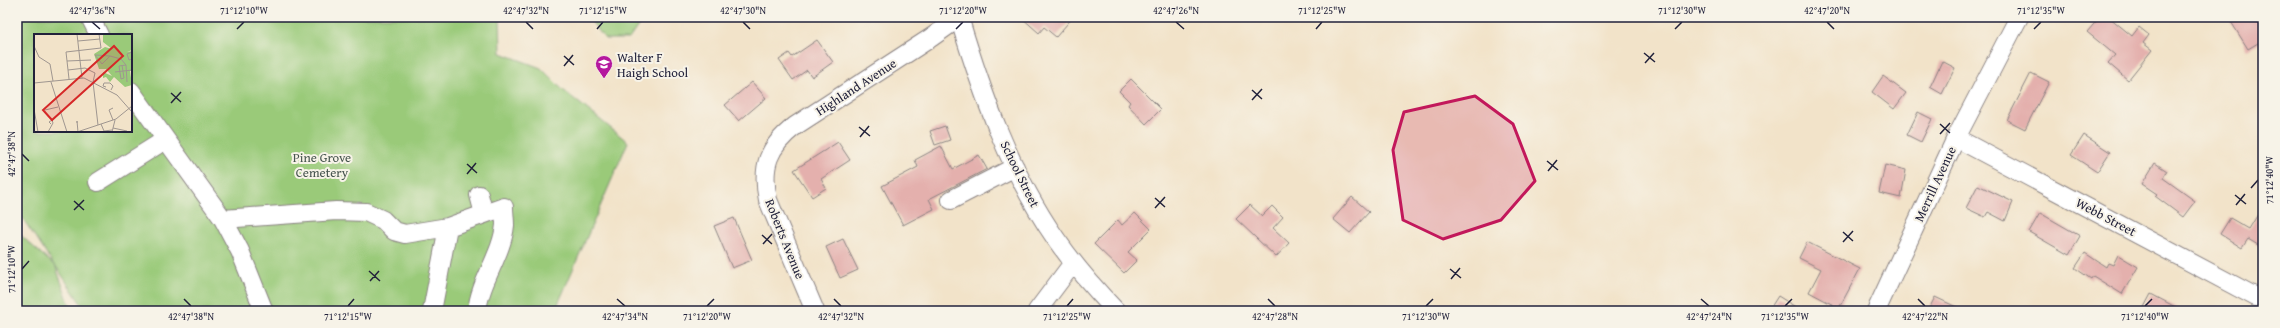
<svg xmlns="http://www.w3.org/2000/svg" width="2280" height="328" viewBox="0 0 2280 328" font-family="'Gentium Book Plus',serif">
  <rect width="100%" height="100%" fill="#f7f3e8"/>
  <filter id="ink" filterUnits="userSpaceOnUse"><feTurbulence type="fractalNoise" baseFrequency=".025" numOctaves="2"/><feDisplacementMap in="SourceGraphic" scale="8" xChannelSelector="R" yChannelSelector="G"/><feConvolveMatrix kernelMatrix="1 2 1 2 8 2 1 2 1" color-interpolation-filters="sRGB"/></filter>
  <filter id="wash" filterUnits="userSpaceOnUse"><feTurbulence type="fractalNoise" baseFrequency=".012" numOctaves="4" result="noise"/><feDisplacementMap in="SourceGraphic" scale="16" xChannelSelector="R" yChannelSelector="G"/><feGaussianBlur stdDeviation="0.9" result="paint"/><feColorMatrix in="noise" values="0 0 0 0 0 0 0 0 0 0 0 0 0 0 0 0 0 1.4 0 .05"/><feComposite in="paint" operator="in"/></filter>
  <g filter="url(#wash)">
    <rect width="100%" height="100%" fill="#f2e3c9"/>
    <path fill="#9aca79" stroke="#5e765a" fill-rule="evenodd" d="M17,17h483l1,36 40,15 22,22 65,52 -73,169h-469l-31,-46 17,46h-55v-79l37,33 -37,-55zM35,35h96v96h-96z
      M588,17h56l-15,22h-24z"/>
    <g id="blocks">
      <path fill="#e4b0ad" d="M1021,17h52l-17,20 -12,-10 -5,6z
        M2100,17h9l23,19 7,-9 10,8 -6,8 9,7 -24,30 -20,-17 7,-8 -28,-23z
        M2228,17h30l5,8v15l-15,9z
        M817,40l16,22 -21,15 -5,-7 -14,10 -14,-20 10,-7 3,4z
        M1942,61l13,7 -13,26 -12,-7z
        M2031,73l18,9 -24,47 -18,-9z
        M1883,76l23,17 -12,16 -22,-17z
        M1131,79l30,30 -15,15 -18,-19 2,-3 -11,-11z
        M752,82l14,16 -27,23 -14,-16z
        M1918,112l14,7 -11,23 -14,-7z
        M945,126l5,14 -15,5 -5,-14z
        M2084,135l26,17 -13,20 -26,-17z
        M838,142l12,18 -29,19 5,9 -14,9 -18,-27z
        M941,146l12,23 26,-14 8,14 -58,30 5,10 -31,16 -21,-39 36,-19 -3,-7z
        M2155,163l12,8 -4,7 32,23 -12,16 -28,-21 2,-2 -15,-10z
        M1885,165l21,5 -5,28 -22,-5z
        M1978,185l35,17 -8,19 -17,-9 -3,5 -19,-9z
        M1352,197l17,15 -19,21 -17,-14z
        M1250,205l12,11 10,-10 11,11 -10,11 16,15 -13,14 -40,-38z
        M2263,206v42l-15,-9 -6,9 -22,-14 10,-16 19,11z
        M1135,213l16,16 -23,23 9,8 -13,13 -30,-29 24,-24 4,5z
        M2040,213l40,23 -11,19 -40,-23z
        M734,218l18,42 -20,8 -18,-42z
        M843,239l15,31 -18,8 -14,-31z
        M1807,242l53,27 -21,39 -30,-16 12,-23 -22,-11z
        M2085,253l21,14 2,-4 5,2 5,-10 20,12 -16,27 -29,-18 -2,3 -16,-11z
        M2151,294l32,17h-41z
        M1778,296l24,15h-24l-7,-4z
        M1935,297l30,14h-37z"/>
    </g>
  </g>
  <g filter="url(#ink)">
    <use href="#blocks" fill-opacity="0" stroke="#8a8282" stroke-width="1"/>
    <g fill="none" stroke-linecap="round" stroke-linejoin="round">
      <defs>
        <path id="minor" d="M90,17l9,18
          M959,17c23,76 51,156 97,222 18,26 38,49 60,72
          M131,91l92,128 17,32 24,60
          M1956,138l300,159
          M98,182l67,-42
          M479,195l5,19
          M951,200l64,-33
          M223,219l113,-8 30,1 17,8 11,11 11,3 43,-7 56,-20c0,6 1,12 1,18 -3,30 -25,56 -28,86
          M432,311l16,-84
          M815,311l-47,-111c-7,-34 0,-53 27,-74l137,-89 17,-12 6,-8
          M1037,311l36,-48
          M1876,311l80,-173 63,-121"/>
      </defs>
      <use href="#minor" stroke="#8a8282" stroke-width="20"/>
      <use href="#minor" stroke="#fff" stroke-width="18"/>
    </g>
  </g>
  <path fill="#c2185b" fill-opacity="0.2" stroke="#c2185b" stroke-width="3" stroke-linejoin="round" d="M1475,96l38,28 22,57 -34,39 -58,19 -40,-19 -10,-70 11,-38z"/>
  <path fill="none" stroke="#22223b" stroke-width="1.5" d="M92,22l8,7M526,22l7,7M743,22l7,7M1176,22l8,7M1827,22l7,7M237,29l7,-7M597,29l6,-7M956,29l7,-7M1316,29l6,-7M1675,29l7,-7M2034,29l7,-7M1644,53l11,9M564,56l10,9M1645,63l9,-10M564,66l9,-11M1252,90l10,9M171,93l10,9M1252,100l10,-11M171,103l10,-11M1940,124l10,9M859,127l11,9M1940,134l10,-11M860,137l9,-11M22,154l7,7M1547,161l11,9M467,164l10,9M1548,171l9,-11M467,174l9,-11M2251,188l7,-8M2235,195l11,9M1155,198l10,9M74,201l10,9M2236,205l9,-11M1155,208l10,-11M74,210l10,-10M1843,232l10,9M762,235l10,9M1843,242l10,-11M763,244l9,-10M22,269l7,-8M1450,269l11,9M369,271l11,10M1451,279l9,-11M370,281l9,-10M184,299l7,7M617,299l8,7M834,299l7,7M1268,299l7,7M1701,299l8,7M1918,299l7,7M348,306l6,-7M707,306l7,-7M1067,306l6,-7M1426,306l7,-7M1785,306l7,-7M2145,306l7,-7"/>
  <defs>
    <symbol id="school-pin" viewBox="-11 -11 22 30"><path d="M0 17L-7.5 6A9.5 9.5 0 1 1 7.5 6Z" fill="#b5179e" stroke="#f7f3e8"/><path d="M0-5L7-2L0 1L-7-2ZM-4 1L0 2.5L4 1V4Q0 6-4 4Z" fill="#fff"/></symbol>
  </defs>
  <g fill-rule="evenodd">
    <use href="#school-pin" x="594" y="54" width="20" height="27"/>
  </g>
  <g text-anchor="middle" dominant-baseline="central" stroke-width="4" stroke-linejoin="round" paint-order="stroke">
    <g font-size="13" fill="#22223b" stroke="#f7f3e8" text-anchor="start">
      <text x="617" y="57">Walter F<tspan x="617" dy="15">Haigh School</tspan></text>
    </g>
    <g font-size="13" fill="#22223b" stroke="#f7f3e8">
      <text transform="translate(856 87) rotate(-33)">Highland Avenue</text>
      <text transform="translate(1020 174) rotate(64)">School Street</text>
      <text transform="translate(1935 184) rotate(-65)">Merrill Avenue</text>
      <text transform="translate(2106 217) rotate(28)">Webb Street</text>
      <text transform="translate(785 239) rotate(68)">Roberts Avenue</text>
    </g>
    <g font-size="13" fill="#46544e" stroke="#f7f3e8">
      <text x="322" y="157">Pine Grove<tspan x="322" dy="15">Cemetery</tspan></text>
    </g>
  </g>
  <g transform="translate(34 34)">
    <rect width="98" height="98" fill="#f2e3c9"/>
    <path d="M69,0h29v16l-5,2 5,-1v20h-2l2,14 -7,2 -11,-10 -4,5 -4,-5 -3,1v-6l9,4 -6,-7h-7l-5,-15 11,-7 7,2 -9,-7z" fill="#9aca79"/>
    <path fill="none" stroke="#9f9690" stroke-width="1" d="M43,0l5,44M44,7l22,-2M0,12l5,11 11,7 3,17M98,18l-5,2 2,6 3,-1M76,22l-15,-1 7,9 8,-8 11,3 5,6M33,27l24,-1M88,31l2,13 -3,1 -2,-13 7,-1 1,17M34,36l17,-2 10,5 -2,9 5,43M81,38l17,-2M35,45l-3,-27 35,-4 -2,-14M17,48l16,50M0,49l50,-5 33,17 15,17M72,53l-3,-1 1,-3h6l3,3 -2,4M0,75l4,23M11,76l13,-3M79,86l-4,-10 4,-2M43,89v-2l1,11M67,90l3,7 8,-1M79,94l14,3M14,98l5,-9 -1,-3 -3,2 2,2M43,98l39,-13 16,-13M78,98l3,-12"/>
    <path fill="#d62828" fill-opacity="0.15" stroke="#d62828" stroke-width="2" d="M80,12l9,10 -71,64 -9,-10z"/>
    <rect width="98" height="98" fill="none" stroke="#22223b" stroke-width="2"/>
  </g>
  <rect width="2280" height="328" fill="none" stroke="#f7f3e8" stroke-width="44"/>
  <rect x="22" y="22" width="2236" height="284" fill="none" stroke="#22223b" stroke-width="1.5"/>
  <g font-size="10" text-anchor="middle" fill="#22223b">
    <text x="92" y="14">42°47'36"N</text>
    <text x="244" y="14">71°12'10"W</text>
    <text x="526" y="14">42°47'32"N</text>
    <text x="603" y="14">71°12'15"W</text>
    <text x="743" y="14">42°47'30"N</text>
    <text x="963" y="14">71°12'20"W</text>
    <text x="1176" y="14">42°47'26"N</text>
    <text x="1322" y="14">71°12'25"W</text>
    <text x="1682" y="14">71°12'30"W</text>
    <text x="1827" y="14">42°47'20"N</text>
    <text x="2041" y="14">71°12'35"W</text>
    <text transform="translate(11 154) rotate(-90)" y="4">42°47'38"N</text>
    <text transform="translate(2269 180) rotate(-90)" y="4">71°12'40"W</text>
    <text transform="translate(11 269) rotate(-90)" y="4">71°12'10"W</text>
    <text x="191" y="320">42°47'38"N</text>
    <text x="348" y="320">71°12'15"W</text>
    <text x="625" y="320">42°47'34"N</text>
    <text x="707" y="320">71°12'20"W</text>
    <text x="841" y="320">42°47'32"N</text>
    <text x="1067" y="320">71°12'25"W</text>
    <text x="1275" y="320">42°47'28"N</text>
    <text x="1426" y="320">71°12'30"W</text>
    <text x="1709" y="320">42°47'24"N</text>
    <text x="1785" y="320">71°12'35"W</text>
    <text x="1925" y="320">42°47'22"N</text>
    <text x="2145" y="320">71°12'40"W</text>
  </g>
</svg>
